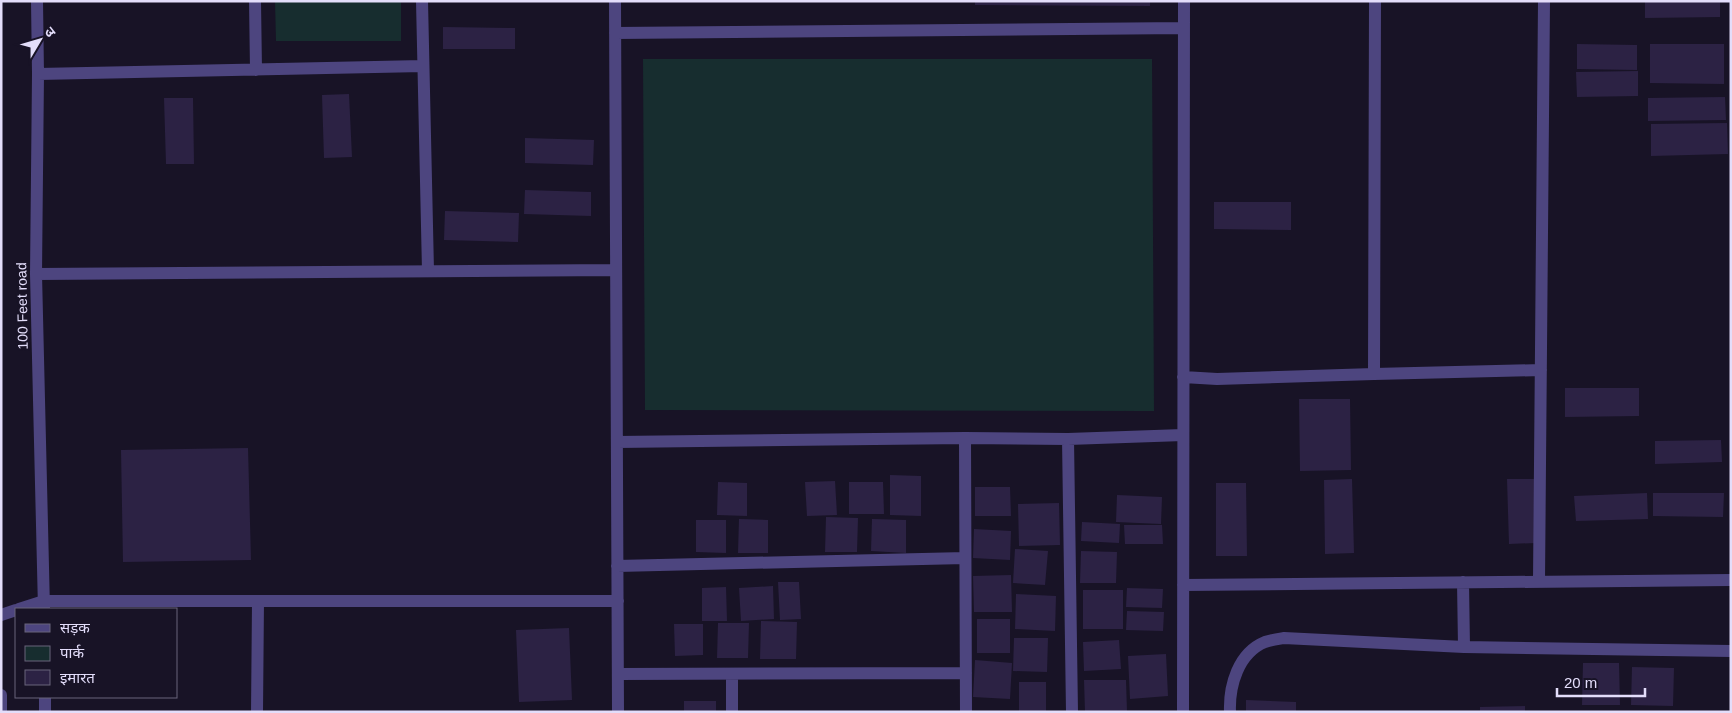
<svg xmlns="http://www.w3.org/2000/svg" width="1732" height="713" viewBox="0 0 1732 713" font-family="Helvetica,'Noto Sans Devanagari',sans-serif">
  <rect width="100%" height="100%" fill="#181326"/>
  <path fill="#172d2f" d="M275,1h126v40h-125z
    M643,59h509l2,352 -509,-1z"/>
  <path fill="#2c2244" d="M975,1h175v5l-175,-1z
    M1645,1h75v16l-75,1z
    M443,27l72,1v21h-72z
    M1577,44l60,1v25l-60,-1z
    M1650,44h74v40l-74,-1z
    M1638,71v25l-61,1 -1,-25z
    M349,94l3,63 -28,1 -2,-63z
    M1725,97l1,23 -78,1v-23z
    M164,98h29l1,66h-28z
    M1727,123l1,31 -77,2v-32z
    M525,138l69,2 -1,25 -68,-2z
    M525,190l66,2v24l-67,-2z
    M1214,202h77v28l-77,-1z
    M445,211l74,2 -1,29 -74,-2z
    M1565,388h74v28l-74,1z
    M1299,399h51l1,71 -51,1z
    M1721,440l1,22 -67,2v-23z
    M248,448l3,112 -128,2 -2,-112z
    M890,475l31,1v40l-31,-1z
    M1352,479l2,74 -29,1 -1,-74z
    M1507,479h28l1,64 -27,1z
    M835,481l2,34 -30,1 -2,-34z
    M718,482l29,1v33l-30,-1z
    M849,482h34l1,32h-35z
    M1216,483h30l1,73h-31z
    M975,487h35l1,29h-36z
    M1647,493l1,26 -72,2 -2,-25z
    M1653,493h71l-1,24 -70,-1z
    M1117,495l45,2 -1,27 -45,-2z
    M1059,503l1,42 -41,1 -1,-42z
    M826,517l32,1 -1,34h-32z
    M739,519l29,1v33h-30z
    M872,519l34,1v33l-35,-2z
    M696,520h30v33l-30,-1z
    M1082,522l38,2 -1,19 -38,-2z
    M1124,525h38l1,19h-38z
    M974,529l37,2 -1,29 -37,-2z
    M1015,549l33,2 -3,34 -32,-2z
    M1081,551l36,1 -1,31h-36z
    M1011,575l1,37h-38l-1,-36z
    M778,582h21l2,37 -21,1z
    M773,586l1,33 -33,2 -2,-33z
    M726,587l1,34h-25v-33z
    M1127,588l36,1 -1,19 -36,-1z
    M1083,590h40v39h-40z
    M1016,594l40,2 -1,35 -40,-2z
    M1127,611l37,1 -1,19 -37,-1z
    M977,619h33v34h-33z
    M761,621l36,1 -1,37h-36z
    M718,623h31l-1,35h-31z
    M674,624h29v31l-28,1z
    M569,628l3,72 -53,2 -3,-72z
    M1014,638h34l-1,34 -34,-1z
    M1119,640l2,29 -37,2 -1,-29z
    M1166,654l2,42 -38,3 -2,-43z
    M975,660l37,3 -2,36 -37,-2z
    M1583,663h36l1,42h-38z
    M1632,667l42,1 -1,38 -42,-1z
    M1084,680h42l1,32h-42z
    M1019,682h27v30h-27z
    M1246,700l50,2v10h-50z
    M684,701h32v11h-32z
    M1525,706v6h-45v-5z"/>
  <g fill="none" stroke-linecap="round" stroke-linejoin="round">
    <path stroke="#4d457f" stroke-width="12" d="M37,1l1,73 -2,200 8,335
      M255,1l1,69
      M422,1l6,270
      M615,1l3,711
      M615,33l569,-5
      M38,74l385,-8
      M36,274l580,-4
      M1374,374l1,-373
      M1183,377l34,2 157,-5 167,-4
      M965,438l1,274
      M1068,439l4,273
      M617,442l348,-4 103,1 115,-4
      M617,566l348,-8
      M1539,581l5,-580
      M1463,582l1,65
      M1183,585l548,-5
      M19,609l25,-8h574
      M1,615l15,-5
      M618,674l348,-1
      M732,674v38
      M1,695v17
      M45,697v15
      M257,712l1,-111
      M1183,712l1,-711
      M1230,712c-1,-26 8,-59 35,-70 6,-2 13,-3 19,-4l180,9 267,4"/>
  </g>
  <g text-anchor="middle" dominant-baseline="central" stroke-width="5" stroke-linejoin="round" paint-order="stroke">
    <g font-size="14" fill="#e3ddfa" stroke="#181326">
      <text transform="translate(22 306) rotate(-91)">100 Feet road</text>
    </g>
  </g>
  <rect width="1732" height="713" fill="none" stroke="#e3ddfa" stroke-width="5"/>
  <rect x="15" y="608" width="162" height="90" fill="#181326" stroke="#69647b"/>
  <rect x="25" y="624" width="25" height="8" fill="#4d457f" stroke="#69647b"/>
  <text x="60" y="633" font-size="15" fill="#e3ddfa">सड़क</text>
  <rect x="25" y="646" width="25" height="15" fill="#172d2f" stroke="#69647b"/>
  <text x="60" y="658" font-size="15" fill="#e3ddfa">पार्क</text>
  <rect x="25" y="670" width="25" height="15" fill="#2c2244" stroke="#69647b"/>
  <text x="60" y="683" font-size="15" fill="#e3ddfa">इमारत</text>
  <g transform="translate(40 40) rotate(52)" stroke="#181326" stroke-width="4" paint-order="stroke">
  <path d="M0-4L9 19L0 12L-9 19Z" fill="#e3ddfa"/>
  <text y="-8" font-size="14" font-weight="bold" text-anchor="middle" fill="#e3ddfa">उ</text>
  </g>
  <path d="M1557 688v8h88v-8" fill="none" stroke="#e3ddfa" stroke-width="2.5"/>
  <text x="1564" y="688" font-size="15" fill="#e3ddfa" stroke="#181326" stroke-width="4" paint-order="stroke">20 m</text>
</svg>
